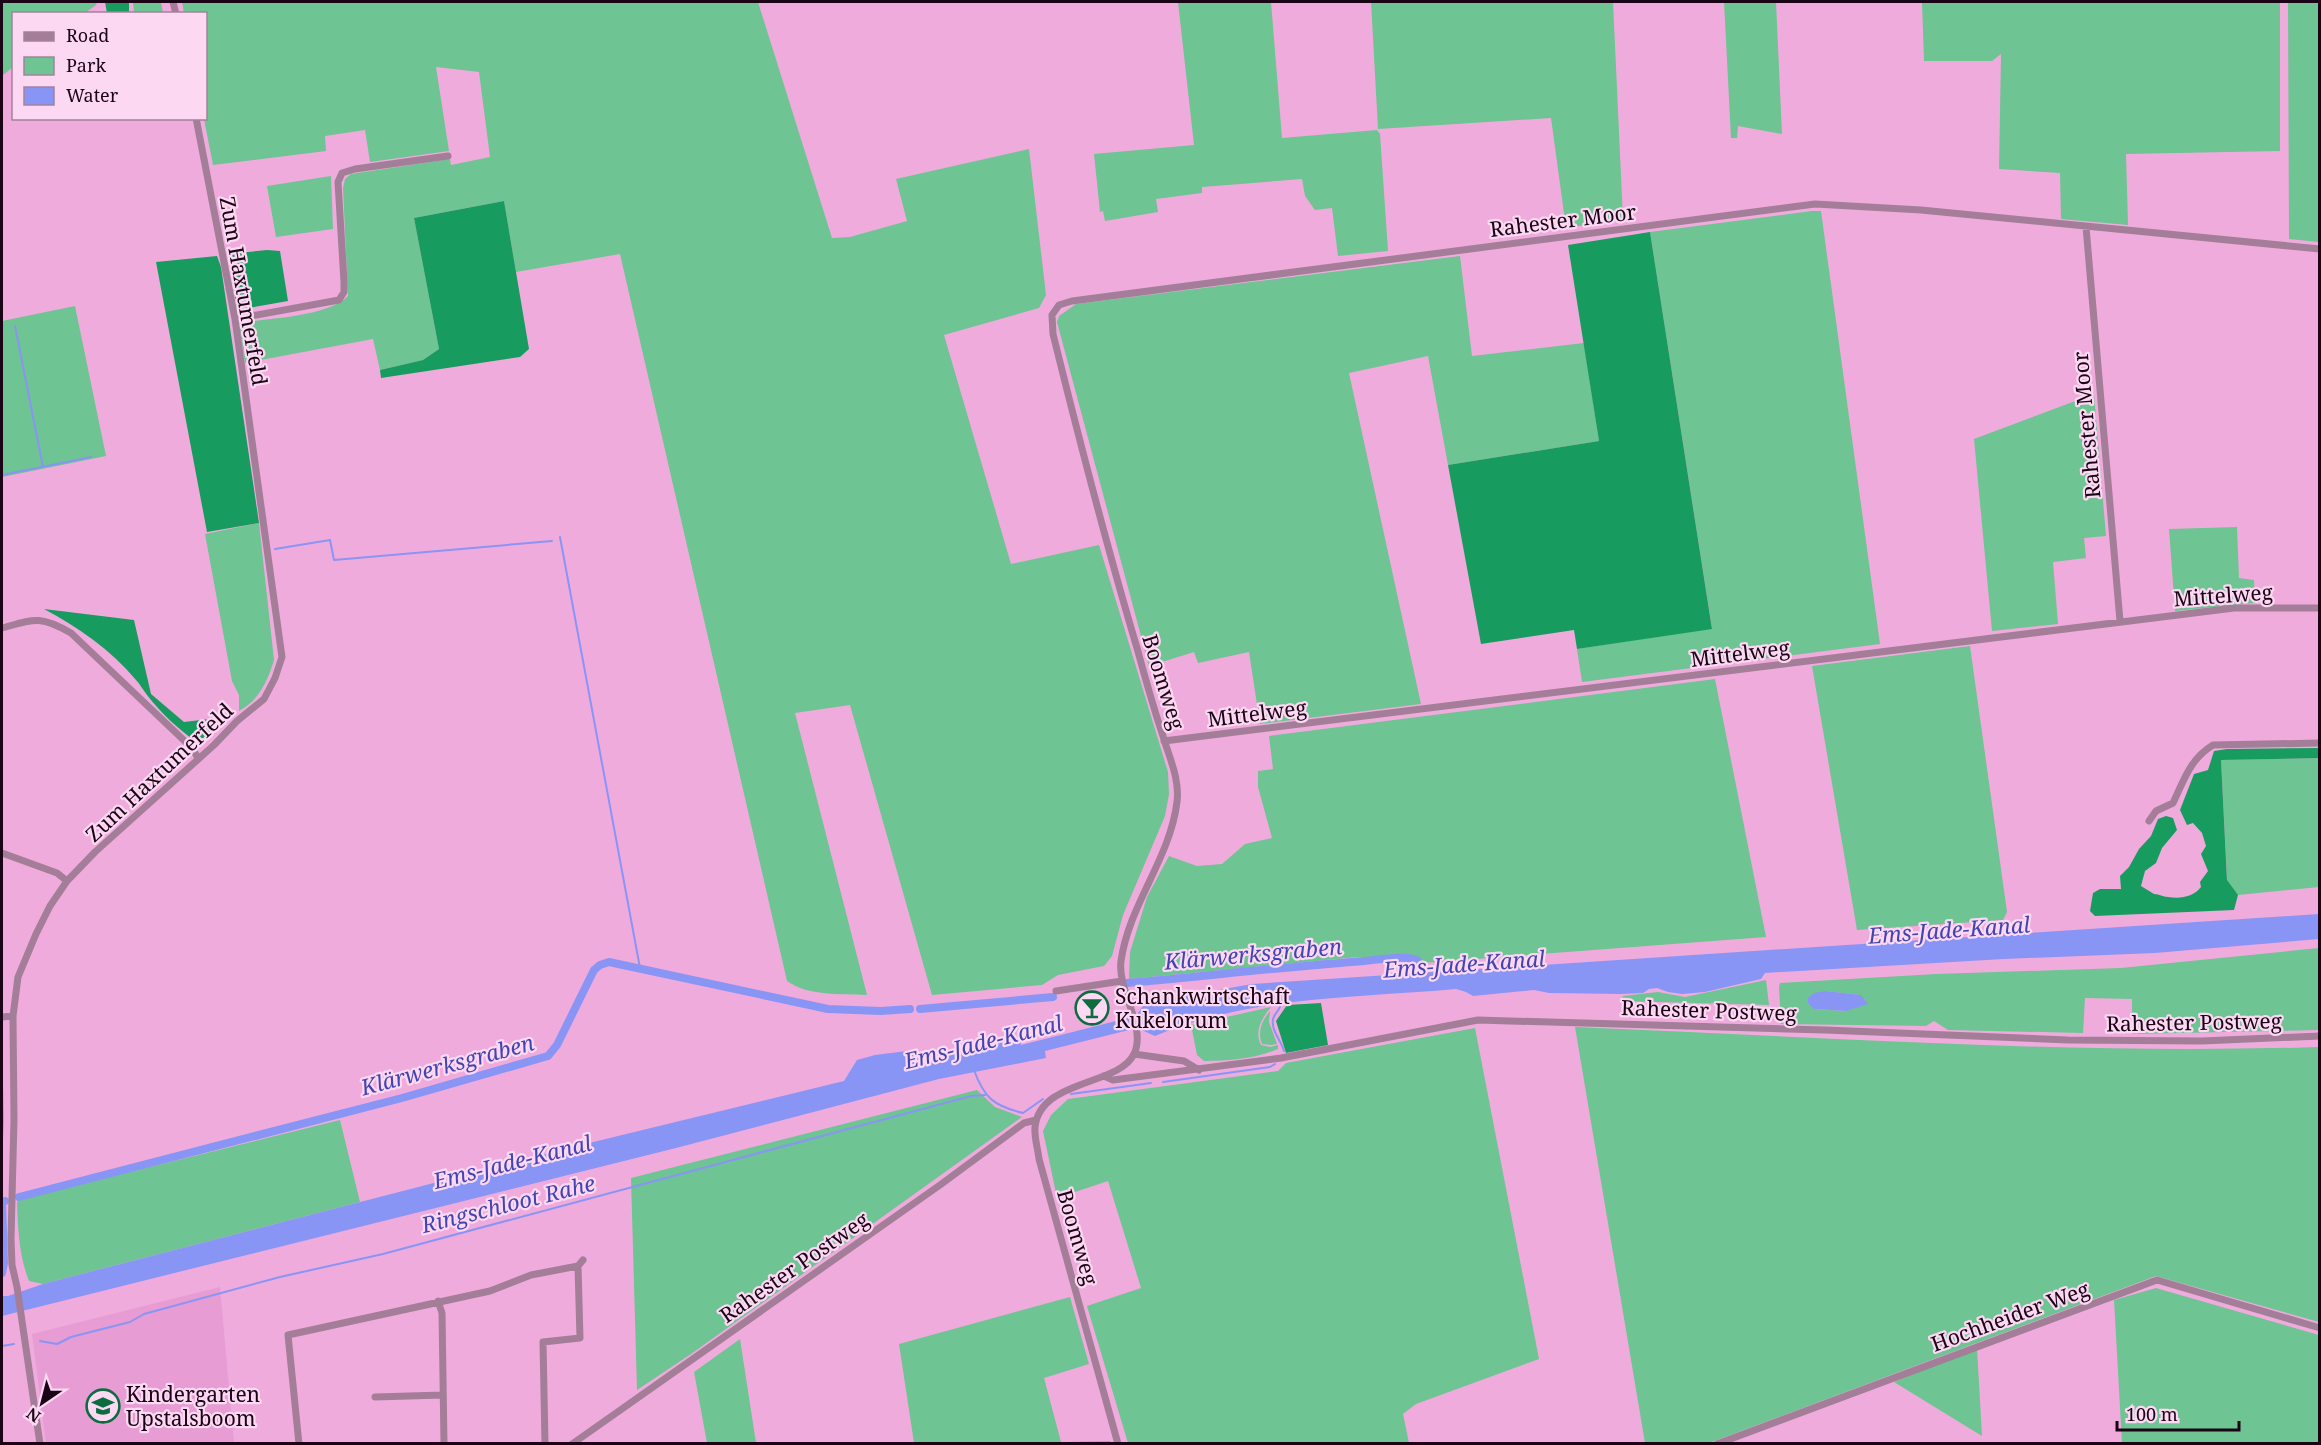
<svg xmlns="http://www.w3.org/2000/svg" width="2321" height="1445" viewBox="0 0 2321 1445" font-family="'Noto Serif',serif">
  <rect width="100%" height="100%" fill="#f0abdd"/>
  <path fill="#e79cd3" d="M220,1287l14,156h-188l-14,-109z"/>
  <path fill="#6ec492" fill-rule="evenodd" d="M2,2h95l-1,3 -11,8 -71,1 -1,53 -11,9z
    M133,2h28l2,11h-29z
    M182,2h576l74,236 18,-1 57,-16 -11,-42 133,-30 17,146 -7,13 -95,27 67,229 88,-19 69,227 1,22 -4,22 -42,99 -11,41 -8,10 -46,9 -16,10 -110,10 -82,-290 -55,8 72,282c-25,-1 -60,1 -80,-14l-167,-727 -104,18 -12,-71 -90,17 25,131 -16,11 -43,10 -7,-31 -128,24 -6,-40c30,-5 88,-6 109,-27l-5,-108 2,-9 6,-5 99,-15 1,6 39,-8 -11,-85 -43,-5 13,84 -79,11 -5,-32 -40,6 1,15 -113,14 -9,-46 2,-105 -22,-1z
    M1178,2h93l11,136 95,-8 3,4 8,117 -50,5 -6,-48 -17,2 -10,-14 -3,-17 -100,8v6l-46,6 2,13 -53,9 -2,-10 -3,1 -6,-58 100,-9z
    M1371,2h242l10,217 -57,9 -15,-110 -173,11z
    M1724,2h52l6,132 -44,-8 -1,12h-6z
    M1922,2h358v149l-154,3 2,71 -67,-6 -1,-46 -61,-4 2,-115 -9,7h-68z
    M2288,2h31v240l-30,-3z
    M331,176l2,53 -57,8 -9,-51z
    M1812,211h9l59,433 -298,38 -5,-33 135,-21 -62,-396z
    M1460,256l12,100 112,-13 15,98 -151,24 -20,-109 -79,17 72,331 -161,20 -11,-72 -51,11 -4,-11 -45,14 -92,-344 2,-6 17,-12z
    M75,306l31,150 -104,21v-156z
    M2094,394l12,142 -22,2 2,20 -33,4 5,62 -66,7 -18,-192z
    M259,523l15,137c-6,20 -15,41 -35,51v-16l-7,-14 -27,-147z
    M2237,527l2,51 15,2 1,23 -80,8 -6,-82z
    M1970,646l37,266 -4,8 -146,10 -45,-264z
    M1715,679l51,258 -343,26 -5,-6h-61l-228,22 1,-27 17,-55 22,-41 28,10 25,-2 23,-20 27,-6 -14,-51v-16l15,-2 -4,-33z
    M2319,758v129l-91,9 -7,-136z
    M2319,948v82l-187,4v-35l-47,-1 -2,35 -135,-3 -14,-9 -8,5 -145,-2 -2,-37 1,-4 156,-9 185,-6zM1826,991l34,4 -14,16 -32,-2z
    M1766,980l3,25 -149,-4 3,-5 35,-4 27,5z
    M1271,1007c-9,11 -17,24 -10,38l9,2 8,-2v4c-24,10 -49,12 -74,12l-7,-6 -6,-30z
    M1270,1011l-1,11 8,22 -6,1 -9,-1c-5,-12 0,-24 8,-33z
    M1575,1027c248,10 497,28 744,20v275l-163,-46 -447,167h-64z
    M1475,1028l64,331 -123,45 -13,10 6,29h-281l-41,-137 54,-18 -33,-107 -51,17 -14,-67 8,-16 17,-16 210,-28 8,-8z
    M2,1042l2,79 -2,38z
    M977,1090l18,17 27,10 -331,237 -54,36 -6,-212z
    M340,1120l20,82 -317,82 -14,-3c-10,-25 -11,-52 -12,-79l4,-3z
    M2156,1288l163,47v108h-197l-8,-143z
    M1070,1297l19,67 -45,14 17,64 49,-1 1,2h-197l-15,-99z
    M740,1339l16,104h-49l-13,-71z
    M1977,1348l5,88 -88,-54z"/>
  <path fill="#189b5f" d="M105,2h24v11h-22z
    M504,201l25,148 -9,8 -139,21 -1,-8 43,-10 16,-11 -25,-131z
    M1650,232l62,397 -135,20 -3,-19 -93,14 -33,-179 151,-24 -31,-196z
    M267,250l13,1 8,50 -51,9 -9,-56z
    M217,256l4,11 38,256 -52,9 -51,-270z
    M44,609l90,11 17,74 33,28 42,-5 -18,22 -10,4c-19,-13 -37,-30 -51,-48 -4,-5 -7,-11 -11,-15 -25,-30 -58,-53 -92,-71z
    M2319,748v10l-98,2 6,120 11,15 -4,15 -139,6 -5,-5 3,-18 7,-4h21l-1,-13 9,-9 10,-18 12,-13 7,-17 8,-3 7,2 4,12 -15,18 -6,15 -11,8 -4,15 13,8c6,0 8,3 14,3 13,2 25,0 33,-10l-1,-5 8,-11 -7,-17 5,-8 -4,-13 -9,-10 -6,2 -7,-15 14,-36 14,-4 6,-19 13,-2z
    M1321,1003l7,42 -42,8 -10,-32 11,-16z"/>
  <path fill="#8995f4" d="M2319,914v25l-164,14 -151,6 -239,14 -4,6 -56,13 -23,2 -14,-2 -11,-4 -8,1 -6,4 -22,1 -72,-1 -15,-3 -61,6 -7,-4 -10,-3c-100,9 -206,7 -301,47l-18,-8 -92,23 1,7 -107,21 -263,69 -674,168v-20h6l35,-12 538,-139 263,-64 13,-21 18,-5 40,-5 4,12 100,-25 2,8 115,-29 9,-13 107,-19z
    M1826,991l35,4 7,9 -22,7 -32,-2 -6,-6v-5l6,-5z"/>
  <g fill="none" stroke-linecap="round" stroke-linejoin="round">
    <path stroke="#8995f4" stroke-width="2" d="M15,326l28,141
      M2,475l89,-18
      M560,537l80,431
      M275,549l55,-9 4,20 218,-19
      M1281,1002c0,8 -6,10 -8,17 -2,12 8,21 11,32
      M974,1070c10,28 20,36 49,43l20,-14
      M1163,1082l107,-15 5,-3
      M1071,1094l80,-11
      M40,1341l17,3 14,-7 59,-15 14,-8 136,-37 103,-23 588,-158 14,-1
      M2,1346l12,-2"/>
    <path stroke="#8995f4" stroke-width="8" d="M1127,983c79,-7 158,-16 237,-22 13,-1 45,-7 54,0
      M920,1009l133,-12
      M19,1197l383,-99 146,-42 9,-11 37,-75 6,-5 9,-3 219,47 53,2 29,-2
      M2,1273l2,-10 -2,-61 3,-1"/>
    <path stroke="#a47d99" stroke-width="7" d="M173,2l3,12
      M2086,227l34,394
      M235,319l104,-19 5,-8v-10l-6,-100 4,-9 13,-4 93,-13
      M2,628c32,-9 38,-13 69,5l121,115 6,10
      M1164,741l1070,-133h86
      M2149,821l7,-10 17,-8c11,-23 17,-44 40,-58l107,-2
      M2,853l55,20 10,8
      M1056,991l66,-10
      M2,1017l11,-1
      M1134,1054l50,7 15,9
      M1104,1076l9,4 168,-22 197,-38 347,10 243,10 134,1 118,-5
      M438,1301l4,12 2,131
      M375,1397l68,-2
      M40,1444l-23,-157 -5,-22 -1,-26 3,-120 -1,-103 5,-39 18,-43 14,-28 17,-25 28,-29 119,-107 23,-24 27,-22 11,-21 7,-21 -47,-338 -39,-201
      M299,1444l-11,-109 202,-44 41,-16 47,-9 5,-6
      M545,1444l-2,-102 37,-4 -2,-72
      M572,1444l368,-259 84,-62 12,-3
      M1118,1444l-79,-285c-1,-10 -5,-22 -4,-32 5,-48 84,-41 99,-73 13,-27 -17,-64 -13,-93 8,-57 49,-102 56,-159 3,-23 -8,-45 -14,-66 -10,-29 -18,-59 -26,-88 -31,-104 -58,-209 -84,-314l-1,-19 7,-10 13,-4 743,-97 106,6 399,39
      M1717,1444l440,-164 163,48"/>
  </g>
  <defs>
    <symbol id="bar-ring" viewBox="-11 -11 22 22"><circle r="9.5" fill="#fcd8f2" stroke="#0c6c40" stroke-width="1.5"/><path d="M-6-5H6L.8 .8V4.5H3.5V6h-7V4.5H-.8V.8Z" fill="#0c6c40"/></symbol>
    <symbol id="school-ring" viewBox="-11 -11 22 22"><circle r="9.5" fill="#fcd8f2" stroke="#0c6c40" stroke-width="1.5"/><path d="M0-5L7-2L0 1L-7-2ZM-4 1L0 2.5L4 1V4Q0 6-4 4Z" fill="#0c6c40"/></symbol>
  </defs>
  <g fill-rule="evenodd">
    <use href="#bar-ring" x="1073" y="989" width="38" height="38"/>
    <use href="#school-ring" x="84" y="1387" width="38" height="38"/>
  </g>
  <g text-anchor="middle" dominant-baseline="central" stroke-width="4.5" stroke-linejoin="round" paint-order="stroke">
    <g font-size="21" fill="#1a0415" stroke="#fcd8f2">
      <text transform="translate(1563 220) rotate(-7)">Rahester Moor</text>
      <text transform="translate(244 291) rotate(80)">Zum Haxtumerfeld</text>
      <text transform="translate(2086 425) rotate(-95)">Rahester Moor</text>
      <text transform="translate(2223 595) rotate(-4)">Mittelweg</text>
      <text transform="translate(1740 653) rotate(-7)">Mittelweg</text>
      <text transform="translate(1164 682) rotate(73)">Boomweg</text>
      <text transform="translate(1257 713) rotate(-7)">Mittelweg</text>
      <text transform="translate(159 772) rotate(-43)">Zum Haxtumerfeld</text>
      <text transform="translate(1709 1010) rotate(2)">Rahester Postweg</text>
      <text transform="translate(2194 1022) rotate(-1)">Rahester Postweg</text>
      <text transform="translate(1078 1237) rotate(74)">Boomweg</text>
      <text transform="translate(794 1267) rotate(-35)">Rahester Postweg</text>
      <text transform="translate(2010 1316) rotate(-20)">Hochheider Weg</text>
    </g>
    <g font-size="21" fill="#1a0415" stroke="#fcd8f2" text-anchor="start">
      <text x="1115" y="996">Schankwirtschaft<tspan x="1115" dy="24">Kukelorum</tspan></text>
      <text x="126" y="1394">Kindergarten<tspan x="126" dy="24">Upstalsboom</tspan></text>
    </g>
    <g font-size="22" font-style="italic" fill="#4244b1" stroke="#fcd8f2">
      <text transform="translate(1949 929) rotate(-4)">Ems-Jade-Kanal</text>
      <text transform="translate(1253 953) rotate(-5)">Klärwerksgraben</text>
      <text transform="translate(1464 963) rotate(-4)">Ems-Jade-Kanal</text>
      <text transform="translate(983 1041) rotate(-14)">Ems-Jade-Kanal</text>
      <text transform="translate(447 1064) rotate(-15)">Klärwerksgraben</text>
      <text transform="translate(512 1161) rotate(-14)">Ems-Jade-Kanal</text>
      <text transform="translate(508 1203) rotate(-14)">Ringschloot Rahe</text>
    </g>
  </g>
  <rect width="2321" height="1445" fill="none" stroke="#1a0415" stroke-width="6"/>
  <rect x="12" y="12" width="195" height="108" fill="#fcd8f2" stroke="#a2839a" stroke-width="1.5"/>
  <rect x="24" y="32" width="30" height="9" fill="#a47d99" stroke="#a2839a" stroke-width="1.5"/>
  <text x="66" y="42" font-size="18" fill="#1a0415">Road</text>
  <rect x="24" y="57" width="30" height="18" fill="#6ec492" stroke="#a2839a" stroke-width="1.5"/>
  <text x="66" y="72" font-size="18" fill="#1a0415">Park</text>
  <rect x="24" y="87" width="30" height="18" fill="#8995f4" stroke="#a2839a" stroke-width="1.5"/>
  <text x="66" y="102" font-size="18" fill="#1a0415">Water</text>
  <g transform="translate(42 1403) rotate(215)" stroke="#fcd8f2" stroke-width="4.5" paint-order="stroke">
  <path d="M0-4.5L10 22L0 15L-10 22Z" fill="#1a0415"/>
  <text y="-9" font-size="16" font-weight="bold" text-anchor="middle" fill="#1a0415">N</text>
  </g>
  <path d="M2117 1421v9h122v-9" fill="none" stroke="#1a0415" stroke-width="3"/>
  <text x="2126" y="1421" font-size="18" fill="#1a0415" stroke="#fcd8f2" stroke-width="4.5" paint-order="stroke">100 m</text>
</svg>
